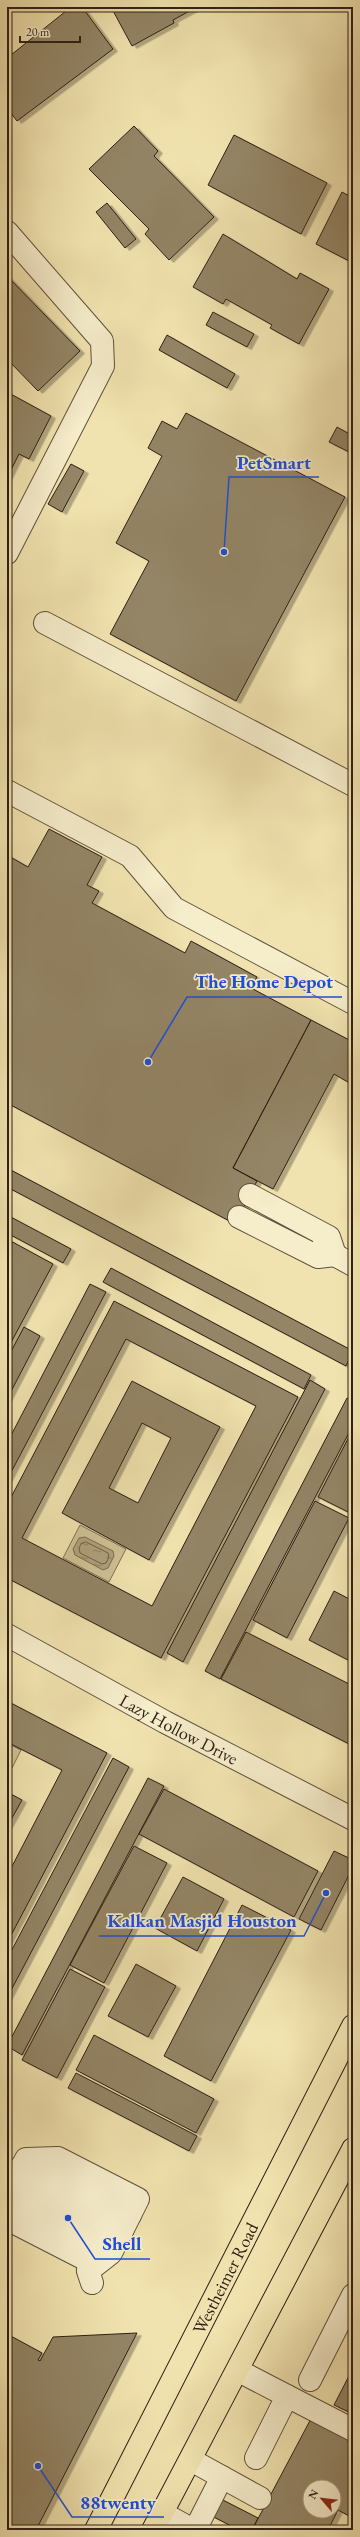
<svg xmlns="http://www.w3.org/2000/svg" width="360" height="2537" viewBox="0 0 360 2537" font-family="'EB Garamond',serif">
  <defs>
    <pattern id="water-ripples" width="26" height="14" patternUnits="userSpaceOnUse"><rect width="26" height="14" fill="#afa17b"/><path d="M2 4q2-2 4 0t4 0M15 11q2-2 4 0t4 0" fill="none" stroke="#8f8364"/></pattern>
    <filter id="shadow"><feDropShadow dx="4.5" dy="2.5" stdDeviation="0" flood-color="#0004"/></filter>
  </defs>
  <rect width="100%" height="100%" fill="#f1e3af"/>
  <filter id="stains"><feTurbulence type="fractalNoise" baseFrequency=".005" numOctaves="4"/><feColorMatrix values="0 0 0 0 .2 0 0 0 0 .09 0 0 0 0 .02 0 0 0 .5 -.17"/></filter>
  <radialGradient id="worn" r=".72"><stop offset=".6" stop-color="#630" stop-opacity="0"/><stop offset="1" stop-color="#630" stop-opacity=".3"/></radialGradient>
  <path fill="#d0c295" stroke="#7f7156" d="M80,1525l46,24 -17,33 -46,-24z
    M7,1743l14,7 -14,28z"/>
  <path fill="url(#water-ripples)" stroke="#7b6d53" d="M85,1537l28,14 1,5 -6,12 -5,2 -28,-15 -2,-6 6,-11z"/>
  <g fill="none" stroke-linecap="round" stroke-linejoin="round">
    <path stroke="#6e6048" stroke-width="1" d="M86,1542l22,11 1,4 -3,6 -4,1 -22,-11 -1,-5 2,-4z"/>
  </g>
  <path fill="#938566" stroke="#2e2016" fill-rule="evenodd" filter="url(#shadow)" d="M71,7h11l31,42 -96,72 -10,-13v-58l4,5z
    M111,7h86l-24,13 1,3 -42,23z
    M134,126l24,25 -4,5 60,61 -45,43 -24,-26 4,-5 -60,-60z
    M234,135l93,48 -26,51 -93,-49z
    M342,192l11,6v65l-37,-19z
    M107,203l29,36 -11,9 -29,-36z
    M223,234l74,45 3,-6 29,16 -30,55 -29,-16 2,-3 -46,-26 -3,5 -30,-17z
    M7,276l73,75 -42,40 -31,-32z
    M213,312l41,22 -7,13 -41,-22z
    M167,335l68,39 -8,14 -68,-38z
    M7,392l44,24 -22,43 -10,-5 -12,24z
    M186,413l159,84 -109,204 -126,-67 39,-73 -33,-18 46,-87 -14,-8 14,-27 15,8z
    M337,427l16,9v18l-24,-12z
    M71,464l13,7 -22,41 -14,-8z
    M49,829l53,28 -15,28 12,6 -7,12 93,50 6,-12 66,36 -6,11 60,32 -78,148 24,13 -22,43 -228,-121v-248l21,12z
    M311,1020l42,22v43l-19,-11 -61,115 -40,-21z
    M7,1168l346,183 -7,15 -339,-179z
    M7,1215l64,34 -8,14 -56,-30z
    M7,1239l46,25 -46,86z
    M111,1268l200,107 -7,14 -201,-107z
    M90,1284l16,8 -99,188v-37z
    M114,1301l184,96 -137,261 -154,-80v-73zM126,1339l130,67 -104,200 -130,-68z
    M24,1327l16,9 -33,63v-40z
    M310,1380l15,9 -142,273 -16,-9z
    M132,1381l88,46 -71,133 -87,-47zM142,1423l29,15 -33,65 -29,-15z
    M347,1398l6,3v24l-133,254 -15,-8z
    M353,1429v84l-1,1 -34,-17z
    M315,1501l34,17 -62,120 -34,-18z
    M334,1591l19,10v49l-5,10 -39,-20z
    M246,1632l107,54v60l-132,-67z
    M7,1701l100,52 -100,190v-67l55,-106 -55,-28z
    M113,1758l16,9 -122,231v-39z
    M148,1778l16,8 -142,269 -15,-9z
    M164,1789l154,82 -24,46 -155,-83z
    M7,1792l15,8 -15,27z
    M134,1846l33,17 -63,120 -34,-18z
    M334,1851l19,9v7l-32,63 -22,-11z
    M183,1877l41,22 -27,52 -42,-23z
    M242,1905l49,25 -80,151 -47,-25z
    M136,1964l40,22 -28,51 -40,-21z
    M70,1969l35,18 -48,91 -35,-18z
    M94,2035l120,64 -18,34 -120,-63z
    M76,2073l121,63 -8,15 -121,-63z
    M137,2333l-101,197h-29v-104l4,-8 -4,-2v-82l35,19 -4,7 2,1 13,-24z
    M353,2368v46l-19,-9z
    M314,2413l39,20v85l-15,-8 -10,20h-76zM310,2487h24v24h-24z
    M217,2497l41,21 -6,12h-13l-31,-16z"/>
  <g fill="none" stroke-linecap="round" stroke-linejoin="round">
    <defs>
      <g id="minor">
        <path d="M7,232l95,109 1,25 -96,187"/>
        <path d="M45,623l308,162"/>
        <path d="M7,791l123,65 44,52 179,95"/>
        <path d="M239,1217l79,40 17,-2 -6,-18 -79,-42"/>
        <path d="M322,1248l31,17"/>
        <path id="s1" d="M7,1635l158,87 188,97"/>
        <path d="M21,2167l31,11 78,37"/>
        <path d="M14,2181l108,50"/>
        <path d="M7,2195l19,-36 32,-1 80,41 -27,54 -23,18 4,12"/>
        <path d="M7,2198l85,43 23,3"/>
        <path d="M7,2219l76,39 27,-5"/>
        <path d="M239,2371l48,25 -31,62"/>
        <path d="M310,2380l43,-85"/>
        <path d="M287,2396l66,34"/>
        <path d="M191,2460l69,38"/>
        <path d="M162,2513l31,17"/>
        <path d="M195,2530l27,-53"/>
      </g>
      <g id="major">
        <path id="s2" d="M96,2530l257,-504"/>
        <path d="M153,2530l200,-381"/>
      </g>
    </defs>
    <use href="#minor" stroke="#5f513c" stroke-width="24"/>
    <use href="#major" stroke="#2e2016" stroke-width="24"/>
    <use href="#minor" stroke="#f6edcb" stroke-width="22"/>
    <use href="#major" stroke="#f1e3af" stroke-width="22"/>
  </g>
  <g text-anchor="middle" dominant-baseline="central" stroke-width="3.5" stroke-linejoin="round" paint-order="stroke">
    <g font-size="18" fill="#2e2016" stroke="#f6edcb">
      <text stroke="none"><textPath href="#s1" startOffset="196">Lazy Hollow Drive</textPath></text>
      <text stroke="none"><textPath href="#s2" startOffset="283">Westheimer Road</textPath></text>
    </g>
  </g>
  <path fill="none" stroke="#1d4ed8" stroke-width="1.5" d="M224 552L229 477H319M148 1062L187 997H342M326 1893L304 1936H99M68 2218L95 2259H150M38 2466L72 2517H164"/>
  <g fill="#1d4ed8" stroke="#f6edcb" stroke-width="1.5">
    <circle cx="224" cy="552" r="4"/>
    <circle cx="148" cy="1062" r="4"/>
    <circle cx="326" cy="1893" r="4"/>
    <circle cx="68" cy="2218" r="4"/>
    <circle cx="38" cy="2466" r="4"/>
  </g>
  <g font-size="19" text-anchor="middle" font-weight="bold" fill="#1d4ed8" stroke="#f6edcb" stroke-width="3.5" stroke-linejoin="round" paint-order="stroke">
    <text x="274" y="469">PetSmart</text>
    <text x="264" y="988">The Home Depot</text>
    <text x="202" y="1927">Kalkan Masjid Houston</text>
    <text x="122" y="2250">Shell</text>
    <text x="118" y="2509">88twenty</text>
  </g>
  <rect width="360" height="2537" fill="none" stroke="#f1e3af" stroke-width="24"/>
  <rect x="8" y="8" width="344" height="2521" fill="none" stroke="#2e2016" stroke-width="2"/>
  <rect x="12" y="12" width="336" height="2513" fill="none" stroke="#2e2016"/>
  <g transform="translate(322 2499) rotate(298)"><circle r="19" fill="#f6edcb" stroke="#a69b83"/>
  <path d="M0-3L7 15L0 10L-7 15Z" fill="#8f2418"/>
  <text y="-6" font-size="11" font-weight="bold" text-anchor="middle" fill="#2e2016">N</text>
  </g>
  <path d="M20 36v6h60v-6" fill="none" stroke="#2e2016" stroke-width="2"/>
  <text x="26" y="36" font-size="12" fill="#2e2016" stroke="#f6edcb" stroke-width="3" paint-order="stroke">20 m</text>
  <rect width="100%" height="100%" filter="url(#stains)"/>
  <rect width="100%" height="100%" fill="url(#worn)"/>
</svg>
